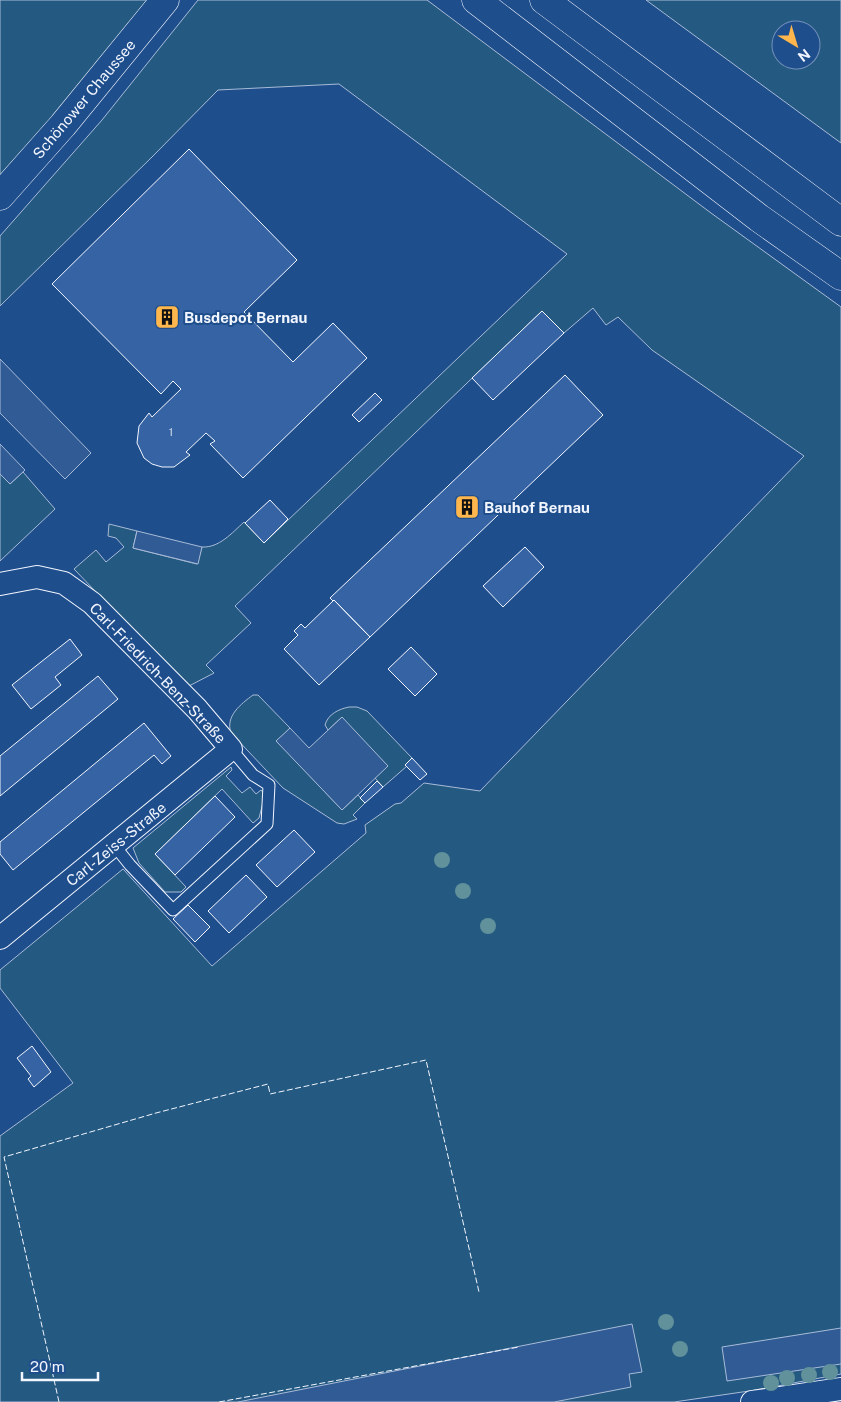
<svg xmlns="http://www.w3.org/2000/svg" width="841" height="1402" viewBox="0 0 841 1402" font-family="'Public Sans',sans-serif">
  <rect width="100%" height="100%" fill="#1f4e8c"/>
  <path fill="#245a82" stroke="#a8bbd7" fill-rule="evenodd" d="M0,0h148l-73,92 -75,84z
    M198,0h229l284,213 130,94v1067l-85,16 -82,12h-674v-266l73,-53 -73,-95v-18l123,-101 89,97 154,-133 -1,-8 30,-21 6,-1 23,-20 56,8 324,-335 -152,-106 -34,-33 -12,8 -13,-17 -29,25 -22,-22 -307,295 16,17 -45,42 8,8 -27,14 -113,-118 22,-19 10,12 18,-15 -8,-9 -8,-2 1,-12 28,7 -4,17 64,16 5,-17c17,1 30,-14 42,-25l20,21 303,-289 -228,-170 -121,6 -66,67 -152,149v-70l102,-116z
    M646,0h195v143zM781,30h30v30h-30z
    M23,472l32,37 -55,52v-87l10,10z
    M253,695h5l32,33 -13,13 65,69 16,-15 7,8 -12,12 4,4 -13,5 -7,-1 -54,-35 -52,-55c-6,-17 10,-29 22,-38z
    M349,707h8l10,4 45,47 -6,6 1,2 -24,21 -8,-9 12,-12 -46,-48 -13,12 -3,-5c3,-11 14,-16 24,-18z
    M231,767l1,3 -6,6 16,17 8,-6 6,7 5,-4 4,5 -6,23 -6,5 -31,-34 -67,65 31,33 -5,5h-16l-26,-29 -6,-15z"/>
  <path fill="#305b95" stroke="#a8bbd7" d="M0,359l91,94 -26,26 -65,-66z
    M0,444l25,26 -15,14 -10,-10z
    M137,531l65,16 -4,17 -65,-16z
    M342,717l46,49 -46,44 -66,-69 14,-13 19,20z
    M632,1324l10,48 -13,2 2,13 -77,15h-316z
    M841,1328v36l-114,17 -5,-34z"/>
  <path fill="#3563a3" stroke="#f2f6ff" d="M189,149l108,111 -53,52 49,50 40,-39 34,35 -124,120 -33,-34 5,-3 -9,-8 -20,19 4,3 -16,12h-12l-10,-3 -8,-6 -7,-15 2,-17 10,-13 3,4 29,-28 -8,-8 -12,13 -109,-110z
    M542,311l22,22 -71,67 -21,-22z
    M565,375l38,40 -233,222 -36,-37 -1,1 -3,-3z
    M375,393l7,7 -23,22 -7,-7z
    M270,500l18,19 -24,24 -19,-20z
    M525,547l19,20 -41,40 -20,-21z
    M334,600l36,37 -51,48 -35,-36 14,-14 -4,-4 7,-7 4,4z
    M70,639l12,16 -27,22 6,8 -30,24 -19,-24z
    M411,647l26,27 -22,22 -27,-27z
    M98,676l20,23 -118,97v-40z
    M144,723l27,33 -9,8 -8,-9 -141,115 -13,-16v-12z
    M412,758l15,16 -7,6 -15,-15z
    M377,781l6,6 -18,16 -5,-5z
    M215,796l20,21 -60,58 -20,-21z
    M294,830l21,22 -38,35 -21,-22z
    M246,875l21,22 -38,36 -21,-22z
    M188,905l22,22 -15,15 -22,-23z
    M32,1046l19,26 -17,15 -6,-8 3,-3 -14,-18z"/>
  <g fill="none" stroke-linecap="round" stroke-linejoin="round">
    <defs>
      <path id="lane" d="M114,845l16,20 43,45 94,-86 2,-39 -16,-10 -22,-26"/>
      <path id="street" d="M0,584l37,-7 27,6 28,20 105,106 34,40 -231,189
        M752,1402l89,-13"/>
      <path id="secondary" d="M0,196l63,-71 102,-125"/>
      <path id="highway" d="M476,0l283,218 82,58
        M544,0l297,222"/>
    </defs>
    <use href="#lane" stroke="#f2f6ff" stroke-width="13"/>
    <use href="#street" stroke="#f2f6ff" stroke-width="24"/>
    <use href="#secondary" stroke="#f2f6ff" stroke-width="29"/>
    <use href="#highway" stroke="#f2f6ff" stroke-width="29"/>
    <use href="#lane" stroke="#1f4e8c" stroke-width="11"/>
    <use href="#street" stroke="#1f4e8c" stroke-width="22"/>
    <use href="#secondary" stroke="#1f4e8c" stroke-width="28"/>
    <use href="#highway" stroke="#1f4e8c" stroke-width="28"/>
    <path stroke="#f2f6ff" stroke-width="1" stroke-dasharray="6 2.5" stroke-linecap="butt" d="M59,1402l-55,-245 152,-44 112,-29 2,10 156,-34 53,232
      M219,1402l300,-55"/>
  </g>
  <g fill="#61919a">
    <circle cx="442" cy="860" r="8"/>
    <circle cx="463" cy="891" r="8"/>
    <circle cx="488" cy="926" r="8"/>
    <circle cx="666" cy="1322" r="8"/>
    <circle cx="680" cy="1349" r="8"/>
    <circle cx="830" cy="1372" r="8"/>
    <circle cx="809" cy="1375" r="8"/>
    <circle cx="787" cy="1378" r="8"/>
    <circle cx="771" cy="1383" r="8"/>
  </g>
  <defs>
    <symbol id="building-square" viewBox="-11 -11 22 22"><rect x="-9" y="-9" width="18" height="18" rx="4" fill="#ffb74d" stroke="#1f4e8c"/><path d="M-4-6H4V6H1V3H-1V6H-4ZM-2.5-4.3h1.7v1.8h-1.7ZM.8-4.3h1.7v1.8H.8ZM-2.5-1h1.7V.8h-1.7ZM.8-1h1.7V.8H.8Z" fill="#111"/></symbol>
  </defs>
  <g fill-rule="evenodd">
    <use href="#building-square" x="153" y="303" width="28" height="28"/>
    <use href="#building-square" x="453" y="493" width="28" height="28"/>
  </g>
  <g text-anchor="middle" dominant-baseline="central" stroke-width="4" stroke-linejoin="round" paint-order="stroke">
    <g font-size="12" fill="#c3d1e8">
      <text x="171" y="432">1</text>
    </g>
    <g font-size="15" fill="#f2f6ff" stroke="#1f4e8c">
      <text transform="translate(84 99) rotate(-50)">Schönower Chaussee</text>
      <text transform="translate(158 673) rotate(46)">Carl-Friedrich-Benz-Straße</text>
      <text transform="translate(116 844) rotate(-39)">Carl-Zeiss-Straße</text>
    </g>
    <g font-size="15" font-weight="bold" fill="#f2f6ff" stroke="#1f4e8c" text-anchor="start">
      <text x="184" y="317">Busdepot Bernau</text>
      <text x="484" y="507">Bauhof Bernau</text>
    </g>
  </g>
  <g transform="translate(796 45) rotate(142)"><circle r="24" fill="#1f4e8c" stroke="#7391ba"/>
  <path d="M0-4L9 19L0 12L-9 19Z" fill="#ffb74d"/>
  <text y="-8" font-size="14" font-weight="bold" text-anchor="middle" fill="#f2f6ff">N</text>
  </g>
  <path d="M22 1372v8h76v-8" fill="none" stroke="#f2f6ff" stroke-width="2.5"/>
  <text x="30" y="1372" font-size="15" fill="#f2f6ff" stroke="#1f4e8c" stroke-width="4" paint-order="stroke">20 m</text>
</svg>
